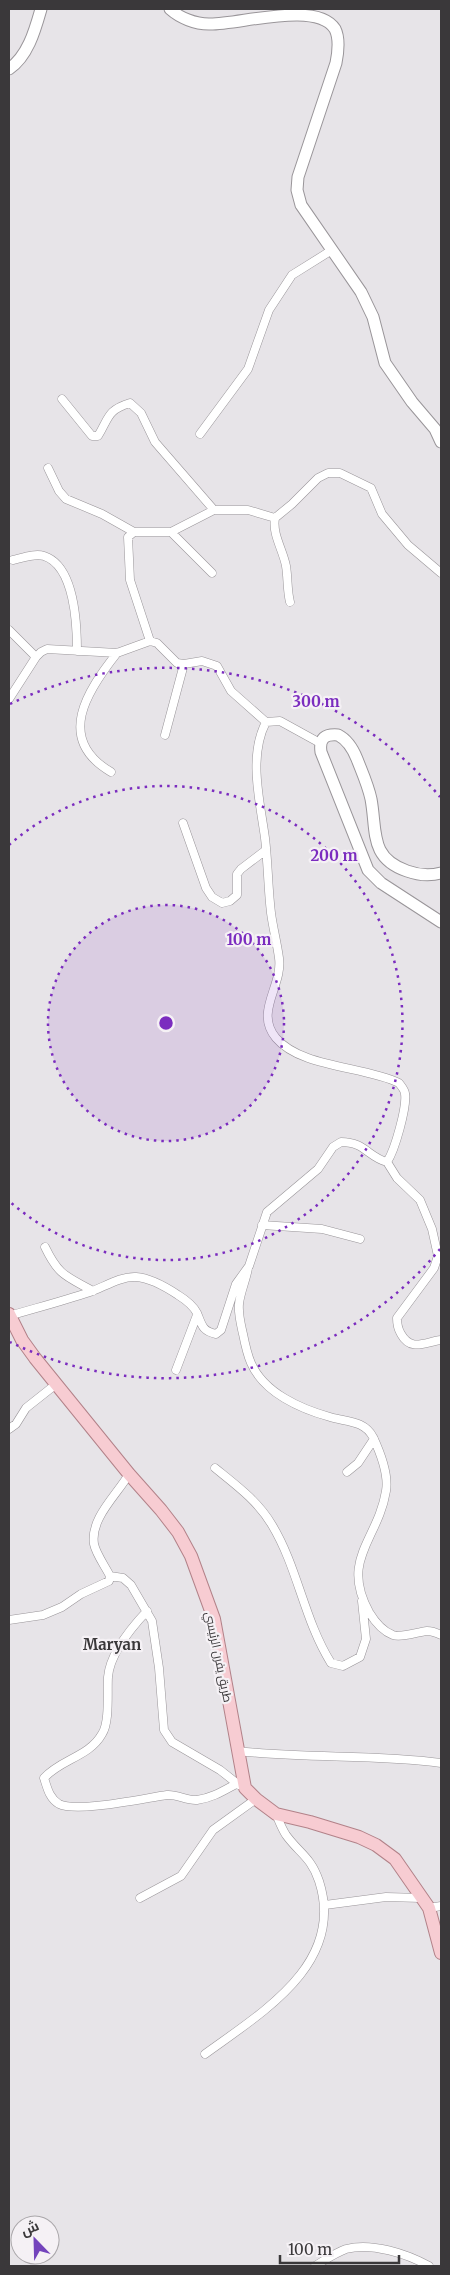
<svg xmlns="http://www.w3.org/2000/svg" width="450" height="2275" viewBox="0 0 450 2275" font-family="Merriweather,Cairo,serif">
  <rect width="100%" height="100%" fill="#e7e4e8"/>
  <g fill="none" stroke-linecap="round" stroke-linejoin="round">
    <defs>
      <path id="street" d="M62,399l30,37h6c11,-18 9,-26 32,-33l11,10 14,29 59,68
        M200,434l48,-65 21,-59 23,-35 40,-25
        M48,468l11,23 7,8 36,15 32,18
        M171,532l41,41
        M13,560c9,-2 22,-7 31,-4 31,10 33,70 33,95
        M290,602c-3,-12 -2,-24 -4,-36 -3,-16 -14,-32 -11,-48l17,-14 26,-26 10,-5h12l31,15 11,26 26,31 33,28
        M9,630l27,27 5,-5 6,-3 70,4 33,-12 7,2 20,20 7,1 18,-3 15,5 14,25 35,31
        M150,641l-20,-61 -2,-43 6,-5h37l43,-22h34l27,8
        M9,699l27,-42
        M165,735l19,-71
        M111,772c-56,-33 -24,-81 6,-119
        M183,823l23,65 6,9 10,6 8,-2 7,-6v-21l4,-5 25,-19
        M387,1162l10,16 23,22 12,29 6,27 -4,12 -37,50c0,6 1,11 4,16 10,18 24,8 40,6
        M262,1225l60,4 38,10
        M45,1247c14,29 21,29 48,44
        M248,1268c-2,12 -8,25 -9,36 -1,10 2,21 4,30 2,10 4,20 8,29 13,30 50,46 79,54 16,5 34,3 43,20 7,15 16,37 13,54 -8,49 -46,68 -17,121 6,10 13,19 24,23 9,3 24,-3 34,-4 4,0 10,2 14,4
        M9,1316c27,-8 54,-15 81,-24 14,-5 31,-16 46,-15 15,1 30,10 42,18 8,5 15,10 19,18 5,12 5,18 19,21l5,-4 15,-46 13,-18 18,-54 51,-43 15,-22 8,-5c24,0 27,15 46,20 8,-12 20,-55 18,-68 0,-4 -4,-8 -6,-11 -34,-17 -98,-15 -123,-45 -22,-26 7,-52 3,-80 -2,-15 -6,-30 -8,-45 -3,-25 -3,-50 -6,-75 -5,-37 -17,-81 1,-116l14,-1 40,22
        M176,1370l21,-55
        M9,1429l7,-5 10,-16 29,-23
        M215,1468c21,17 43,33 57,57 26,43 32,95 59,138l12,3 17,-9 6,-18 -4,-38
        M347,1472l11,-9 16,-24
        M129,1474c-12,21 -39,44 -35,70 2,10 11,22 16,32l13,2 8,7 21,36 7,47 5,62 8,12 48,28 19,15
        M147,1611c-16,17 -37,42 -39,66 -1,15 2,45 -6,57 -13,23 -41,25 -58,44 3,9 5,20 15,26 18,9 86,-6 108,-9 10,-1 20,6 30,5 15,-2 26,-9 39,-16
        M9,1620l34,-5 19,-8 19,-13 28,-13 1,-5
        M238,1751c68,8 136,3 203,12
        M140,1898l41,-22 32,-46 43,-31
        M325,1905l61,-8 35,1
        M429,1908l12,-2
        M205,2054c56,-41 141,-90 114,-173 -8,-24 -20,-28 -33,-46 -4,-6 -7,-14 -10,-21
        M315,2266c10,-6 20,-13 31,-17 26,-7 61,5 83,17"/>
      <path id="secondary" d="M170,9c10,9 25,15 39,15 29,1 108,-24 126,5 5,10 3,24 1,34l-38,114 -1,13 4,15 60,87 12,25 12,46 27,39 23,27 6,13
        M9,69c19,-13 26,-39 32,-60
        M441,873c-11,3 -23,2 -34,-2 -38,-13 -30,-40 -36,-72 -3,-14 -9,-27 -14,-40 -4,-10 -9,-19 -19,-24 -13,-1 -19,3 -17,17l47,118 13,13 60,39"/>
      <path id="primary" d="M9,1314l13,26 13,18 94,116 32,36 17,22 13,24 23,63 31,169 11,11 20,15 34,8 49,15 17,8 19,14 34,49 12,45"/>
    </defs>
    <use href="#street" stroke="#999599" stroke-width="9"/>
    <use href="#secondary" stroke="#999599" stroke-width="13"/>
    <use href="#primary" stroke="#b28289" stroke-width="14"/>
    <use href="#street" stroke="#fff" stroke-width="8"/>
    <use href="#secondary" stroke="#fff" stroke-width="11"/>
    <use href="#primary" stroke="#f7ccd2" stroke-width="12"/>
  </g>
  <circle cx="166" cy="1023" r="118" fill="#7b2cbf" fill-opacity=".12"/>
  <g fill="none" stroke="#7b2cbf" stroke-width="2.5" stroke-dasharray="2.5 5">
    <circle cx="166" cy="1023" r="118"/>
    <path d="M9 845A237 237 0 1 1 9 1201"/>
    <path d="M440 1249A355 355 0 0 1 10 1342M10 704A355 355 0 0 1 440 797"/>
  </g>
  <g text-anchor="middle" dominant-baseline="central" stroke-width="4.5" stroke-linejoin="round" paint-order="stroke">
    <g font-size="12" fill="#3a383a" stroke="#f5f1f5">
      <text transform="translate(219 1657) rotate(78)">طريق يفرن الرئيسي</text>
    </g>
    <g font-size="15" font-weight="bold" fill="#3a383a" stroke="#f5f1f5">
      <text x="112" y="1644">Maryan</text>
    </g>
  </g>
  <circle cx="166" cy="1023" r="8" fill="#7b2cbf" stroke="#f5f1f5" stroke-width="2.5"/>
  <g font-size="15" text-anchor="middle" font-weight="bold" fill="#7b2cbf" stroke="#f5f1f5" stroke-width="4.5" stroke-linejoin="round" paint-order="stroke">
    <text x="316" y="707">300 m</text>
    <text x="334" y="861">200 m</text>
    <text x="249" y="945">100 m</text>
  </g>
  <rect width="450" height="2275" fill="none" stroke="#3a383a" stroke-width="20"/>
  <g transform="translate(35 2240) rotate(337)"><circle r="24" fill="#f5f1f5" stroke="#aaa7aa"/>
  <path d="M0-4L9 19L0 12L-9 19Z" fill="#7444bc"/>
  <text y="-8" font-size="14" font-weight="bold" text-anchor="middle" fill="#3a383a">ش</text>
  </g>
  <path d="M280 2255v8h119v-8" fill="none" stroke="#3a383a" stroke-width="2.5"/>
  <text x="288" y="2255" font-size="15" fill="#3a383a" stroke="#f5f1f5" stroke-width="4" paint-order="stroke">100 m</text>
</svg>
